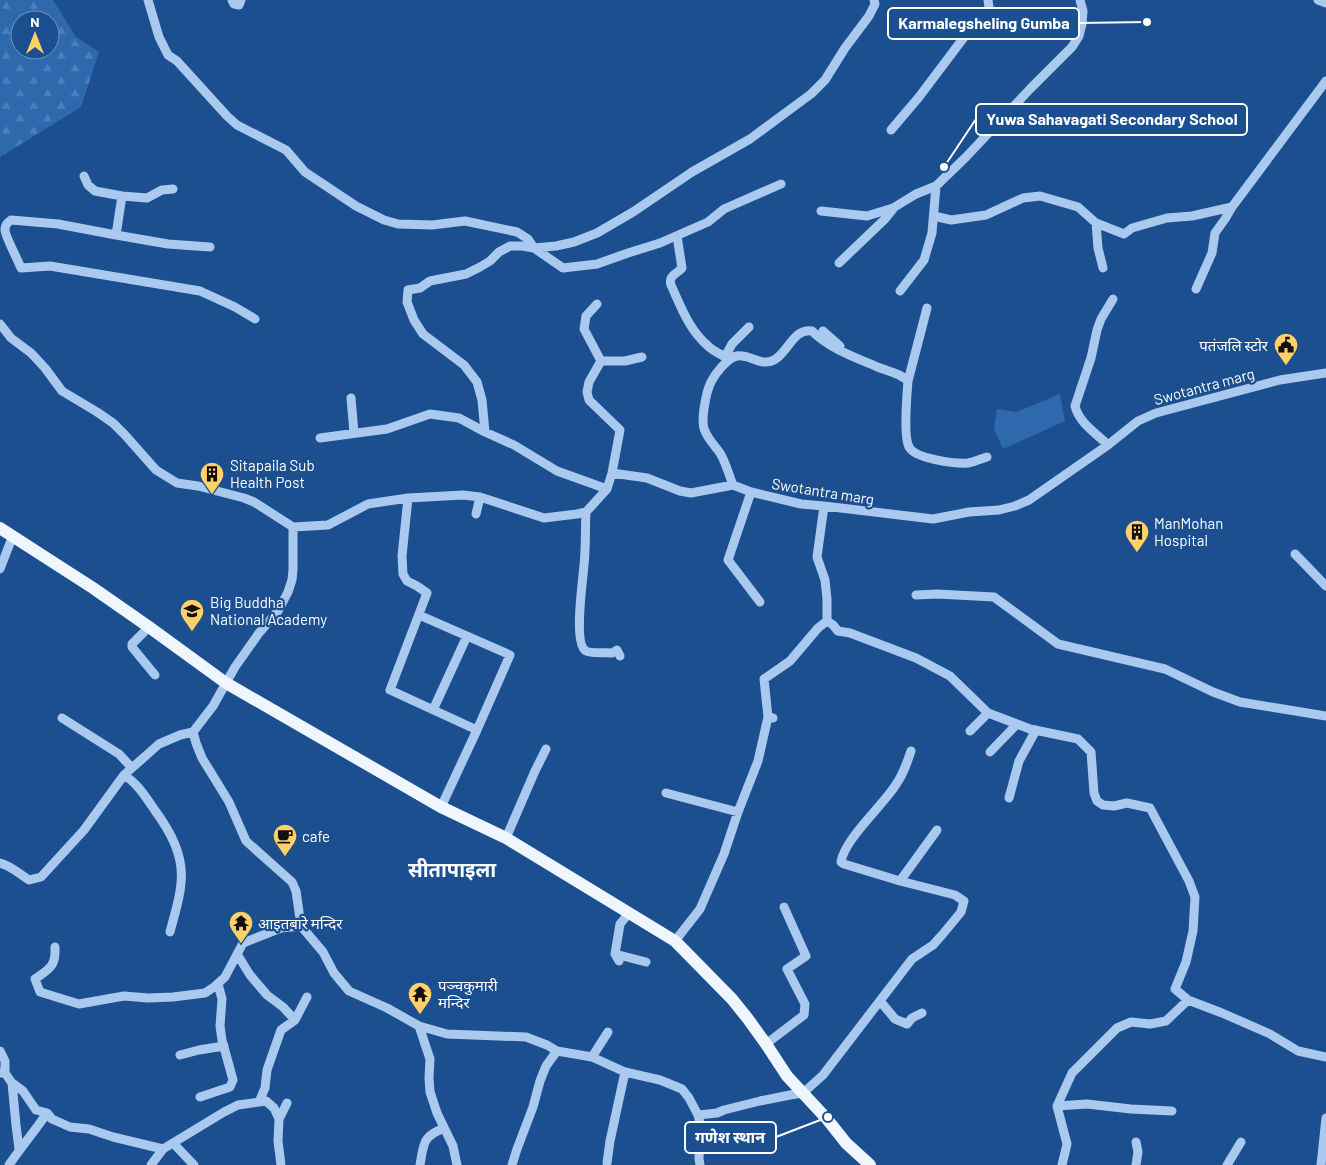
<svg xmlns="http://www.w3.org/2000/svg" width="1326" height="1165" viewBox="0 0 1326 1165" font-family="Barlow,'Noto Sans Devanagari',sans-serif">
  <defs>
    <pattern id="forest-firs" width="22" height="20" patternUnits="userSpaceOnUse" patternTransform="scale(1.25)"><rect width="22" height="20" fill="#2e69ad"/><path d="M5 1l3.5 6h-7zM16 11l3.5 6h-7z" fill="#4d80b9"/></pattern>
  </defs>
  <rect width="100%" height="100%" fill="#1b4f8f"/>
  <path fill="#2e69ad" d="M1060,394l5,27 -62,28 -9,-20 3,-20 19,3z"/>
  <path fill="url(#forest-firs)" fill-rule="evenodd" d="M0,0h53l23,37 23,15 -18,55 -81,50zM20,20h30v30h-30z"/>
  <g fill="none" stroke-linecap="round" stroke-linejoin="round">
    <path stroke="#a9c9ee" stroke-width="9" d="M148,0l11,37 9,18 9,6 50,55 10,9 49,25 19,22 51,34 28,14 14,4 34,1 33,-4 52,11 11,7 6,9 29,20 34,-4 31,-11 32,-10 48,-21 16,-13 57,-25
      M232,0l2,4 5,1 2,-5
      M1318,0l8,3
      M891,130l28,-33 52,-69 17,-16 1,-5 -1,-7
      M84,176l4,9 7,6 27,5 25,2 15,-8 11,-1
      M122,196l-6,39 -58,-11 -47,-4c-4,3 -6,5 -6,10 0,6 13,30 16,38l29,-2 150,25 35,16 20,12
      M821,211l46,5 26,-8 23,-14 20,-8 30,-29 64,-68 42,-42 7,-11 3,-12 1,-13 -3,-11
      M934,216l17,4 35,-5 37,-17 17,-2 38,11 18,16 28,11 8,-6 35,-10 25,-2 40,-9
      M1096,223l2,25 5,20
      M116,235l52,9 42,3
      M677,236l5,32c-5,6 -14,7 -11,17 10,22 18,45 37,61 5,5 11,7 17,11
      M839,263l46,-44 8,-10
      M1196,289l16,-36 3,-20 10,-14 7,-12 94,-126
      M900,291l24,-31 8,-27 4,-47
      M597,304l-11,12 -2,13 17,32 -12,21 -2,10 2,8 31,30 -8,43
      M0,324l11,14 20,15 14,15 17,23 35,21 16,11 12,12 31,35 21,13 21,3 46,12 10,4 39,25 35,-2 40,-21 40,-6 55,-3 17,2 64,21 33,-4 9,-2 21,-23 5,-16 35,5 33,13 11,2 42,-8 18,7 50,12 23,2 109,13 36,-7 30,-2 16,-4 14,-6 79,-55 30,-24 18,-8 124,-33 46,-7
      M823,331l17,15
      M727,360l-2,-3 7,-13 17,-17
      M601,361h24l17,-4
      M908,381l19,-73
      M351,398l3,35
      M485,432l-3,-32 -5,-18 -13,-17 -41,-31 -9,-14 -7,-18 1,-12 12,-2 10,-7 36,-7 14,-7 10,-6 9,-9 11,-6h12l12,2 22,-2 18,-4 23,-9 36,-21 59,-40 58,-33 61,-45 14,-14 20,-32 24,-32 6,-12 -1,-4
      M320,438l67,-9 43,-15 29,4 26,14 29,13 43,26 50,18
      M1108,445c-12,-12 -29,-22 -33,-39l16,-48 6,-28 4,-11 12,-20
      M733,485c-4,-10 -7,-22 -13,-32 -5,-7 -12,-14 -15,-22 -5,-9 1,-39 6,-49 4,-8 16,-24 26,-26 13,-2 24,11 37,4 14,-7 19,-32 38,-29 18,18 45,27 68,37 11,4 19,5 28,13 -1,13 -5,55 1,66 6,12 47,17 59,16 6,-1 13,-4 19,-6
      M751,492l-23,68 32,42
      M408,498l-6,58 1,18 4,7 10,5 10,7 -37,97 87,40 33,-75 -91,-40
      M824,506l-7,51 8,23 2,19v22l6,4 5,6 12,2 66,25 34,18 38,37 42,16 48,10 13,13 3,41 3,8 6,4 11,1 13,-3 23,5 39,73 6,16 -2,34 -7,31 -11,27 13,11 34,13 48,21 28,17 28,6
      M586,512c-1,17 0,35 -2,53 -1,15 -11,79 2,86 5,3 19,1 26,2l5,-3 3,6
      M476,514l4,-17
      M1295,554l31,32
      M0,569l12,-31
      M916,595l21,-1 57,3 64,47 107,25 48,23 27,10 86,14
      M149,627l-17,17v3l23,28
      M433,710l34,-74
      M768,717l-4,-38 26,-18 28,-33 9,-7
      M62,718l57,36 13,14
      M970,731l18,-18
      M193,732l3,11 6,15 27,44 17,39 46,41 4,9 5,35
      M990,752l27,-28
      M124,775c13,8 21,21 30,34 16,22 30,46 27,74 -1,16 -7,33 -11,49
      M666,793l72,19
      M1009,798l10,-37 17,-31
      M441,807l36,-77
      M506,838l29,-67 11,-22
      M0,863c12,3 19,11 29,17l12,-3 43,-47 40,-55 35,-31 21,-9 13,-3 20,-26 22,-39 24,-34 19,-22 10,-19 4,-12 1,-10v-43
      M900,881l37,-51
      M675,941l25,-32 24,-55 14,-42 20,-51 10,-44 5,1
      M55,947c1,20 -6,22 -20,32l5,13 39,12 45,-8 24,2 25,-1 32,-4 9,-6 11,-10 18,-34 38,-15 20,-2 22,26 11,21 15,18 38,17 32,18 28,8 79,3 21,8 10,6 35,6 33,15 35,8 22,9 7,9 9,17 2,8 -1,36 1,6
      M237,954l13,21 17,20 16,12 12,13 12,-23 -12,23 -14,10 -14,40 -2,18 -6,14
      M615,954l31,8
      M619,961l-4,-7 5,-30 9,-11
      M880,1001l15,18 12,5 5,-6 10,-5
      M419,1026l11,33 -1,19 1,14 7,21 16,33 4,19
      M766,1044l38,-29 1,-11 -18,-35 19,-13 -22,-49
      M0,1051l5,10v12
      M180,1055l19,-5 25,-4
      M592,1057l16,-25
      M0,1073h5l7,10 11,8 13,19 11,3 5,6 18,8 19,2 24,8 50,12
      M12,1083l4,42 3,24
      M200,1097l30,-10 3,-7 -11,-40 -2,-14 2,-27 -4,-15
      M1057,1106l10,38 -5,21
      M1172,1111l-41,-2 -44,-5 -30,2 15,-33 45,-45 14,-6 19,2 16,-3 22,-21
      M698,1115l19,-2 7,-3 36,-9 30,-6 13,-2 20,-18 89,-116 21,-14 9,-10 19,-23 3,-11 -9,-6 -55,-14 -56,-17 -3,-2c3,-22 41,-56 54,-76 8,-11 12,-23 16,-35
      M173,1143l21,22
      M607,1163l3,-22 15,-69
      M9,1165c12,-18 26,-34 38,-52
      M151,1165l12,-16 61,-37 14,-7 28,-4 8,7 5,11
      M281,1165l-3,-24 1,-22 8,-16
      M420,1165c4,-22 2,-28 24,-37
      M512,1165l5,-16 16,-42 7,-26 6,-15 11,-15
      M1136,1165l2,-13 -2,-10
      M1227,1165l14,-23
      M1321,1165l5,-47"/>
    <path stroke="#f0f6ff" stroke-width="12" d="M0,528l93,60 56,39 77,56 215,124 65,31 169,103 57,58 16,20 18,25 21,32 40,43 19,24 24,22"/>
  </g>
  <defs>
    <symbol id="civic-pin" viewBox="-11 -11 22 30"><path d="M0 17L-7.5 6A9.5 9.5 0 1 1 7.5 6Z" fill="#ffd166" stroke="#1b4f8f"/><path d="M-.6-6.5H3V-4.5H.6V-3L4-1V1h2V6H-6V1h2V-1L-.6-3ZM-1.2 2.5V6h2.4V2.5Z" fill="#111"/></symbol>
    <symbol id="building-pin" viewBox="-11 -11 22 30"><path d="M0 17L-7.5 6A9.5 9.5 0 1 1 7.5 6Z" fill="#ffd166" stroke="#1b4f8f"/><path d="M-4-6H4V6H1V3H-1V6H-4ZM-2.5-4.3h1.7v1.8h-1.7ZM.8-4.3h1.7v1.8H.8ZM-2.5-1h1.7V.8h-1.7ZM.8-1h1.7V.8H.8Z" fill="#111"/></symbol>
    <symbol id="school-pin" viewBox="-11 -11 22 30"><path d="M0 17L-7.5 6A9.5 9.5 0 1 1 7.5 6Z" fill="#ffd166" stroke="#1b4f8f"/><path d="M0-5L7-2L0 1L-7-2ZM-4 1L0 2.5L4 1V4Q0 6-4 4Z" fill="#111"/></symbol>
    <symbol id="cafe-pin" viewBox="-11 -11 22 30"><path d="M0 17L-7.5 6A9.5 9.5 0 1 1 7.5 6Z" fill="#ffd166" stroke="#1b4f8f"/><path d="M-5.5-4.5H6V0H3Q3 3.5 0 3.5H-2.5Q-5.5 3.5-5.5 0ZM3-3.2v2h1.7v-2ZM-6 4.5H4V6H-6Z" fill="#111"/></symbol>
    <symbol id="temple-pin" viewBox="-11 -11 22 30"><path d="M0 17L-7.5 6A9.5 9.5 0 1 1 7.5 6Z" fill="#ffd166" stroke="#1b4f8f"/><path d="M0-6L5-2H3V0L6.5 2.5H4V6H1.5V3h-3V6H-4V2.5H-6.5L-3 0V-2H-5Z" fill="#111"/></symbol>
  </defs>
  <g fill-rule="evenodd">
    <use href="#civic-pin" x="1272" y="331" width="28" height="38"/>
    <use href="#building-pin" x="198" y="460" width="28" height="38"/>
    <use href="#building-pin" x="1123" y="518" width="28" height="38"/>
    <use href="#school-pin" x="178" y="597" width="28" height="38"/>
    <use href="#cafe-pin" x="271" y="822" width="28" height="38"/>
    <use href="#temple-pin" x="227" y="909" width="28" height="38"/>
    <use href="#temple-pin" x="406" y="980" width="28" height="38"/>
  </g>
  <g text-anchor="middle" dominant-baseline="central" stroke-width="4.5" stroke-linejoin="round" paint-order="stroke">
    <g font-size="15" fill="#fff" stroke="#1b4f8f" text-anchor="start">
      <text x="1268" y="345" text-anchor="end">पतंजलि स्टोर</text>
      <text x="230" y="465">Sitapaila Sub<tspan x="230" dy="17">Health Post</tspan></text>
      <text x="1154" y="523">ManMohan<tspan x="1154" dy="17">Hospital</tspan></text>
      <text x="210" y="602">Big Buddha<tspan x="210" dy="17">National Academy</tspan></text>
      <text x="302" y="836">cafe</text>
      <text x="258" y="923">आइतबारे मन्दिर</text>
      <text x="438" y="985">पञ्चकुमारी<tspan x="438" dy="17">मन्दिर</tspan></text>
    </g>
    <g font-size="15" fill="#fff" stroke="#1b4f8f">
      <text transform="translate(1204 386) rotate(-15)">Swotantra marg</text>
      <text transform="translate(823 491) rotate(9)">Swotantra marg</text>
    </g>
    <g font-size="20" font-weight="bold" fill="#fff" stroke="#1b4f8f">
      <text x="452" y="869">सीतापाइला</text>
    </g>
  </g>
  <path fill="none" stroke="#fff" stroke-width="2" d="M1147 22L1079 23M944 167L976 119M828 1117L776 1137"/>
  <g fill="#fff" stroke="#1b4f8f" stroke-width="2">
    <circle cx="1147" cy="22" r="5"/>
    <circle cx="944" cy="167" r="5"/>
    <circle cx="828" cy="1117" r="5"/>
  </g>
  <g fill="#1b4f8f" stroke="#fff" stroke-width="2">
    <rect x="888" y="8" width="191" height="31" rx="5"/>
    <rect x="976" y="104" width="271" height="31" rx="5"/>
    <rect x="685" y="1122" width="91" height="31" rx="5"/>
  </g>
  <g font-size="16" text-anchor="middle" font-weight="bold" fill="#fff">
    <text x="984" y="29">Karmalegsheling Gumba</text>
    <text x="1112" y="125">Yuwa Sahavagati Secondary School</text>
    <text x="730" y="1143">गणेश स्थान</text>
  </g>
  <g transform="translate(35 35)"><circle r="24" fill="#1b4f8f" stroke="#7695bc"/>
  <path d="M0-4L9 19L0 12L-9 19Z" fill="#ffd166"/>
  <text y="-8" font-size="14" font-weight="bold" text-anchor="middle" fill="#ffffff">N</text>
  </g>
</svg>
